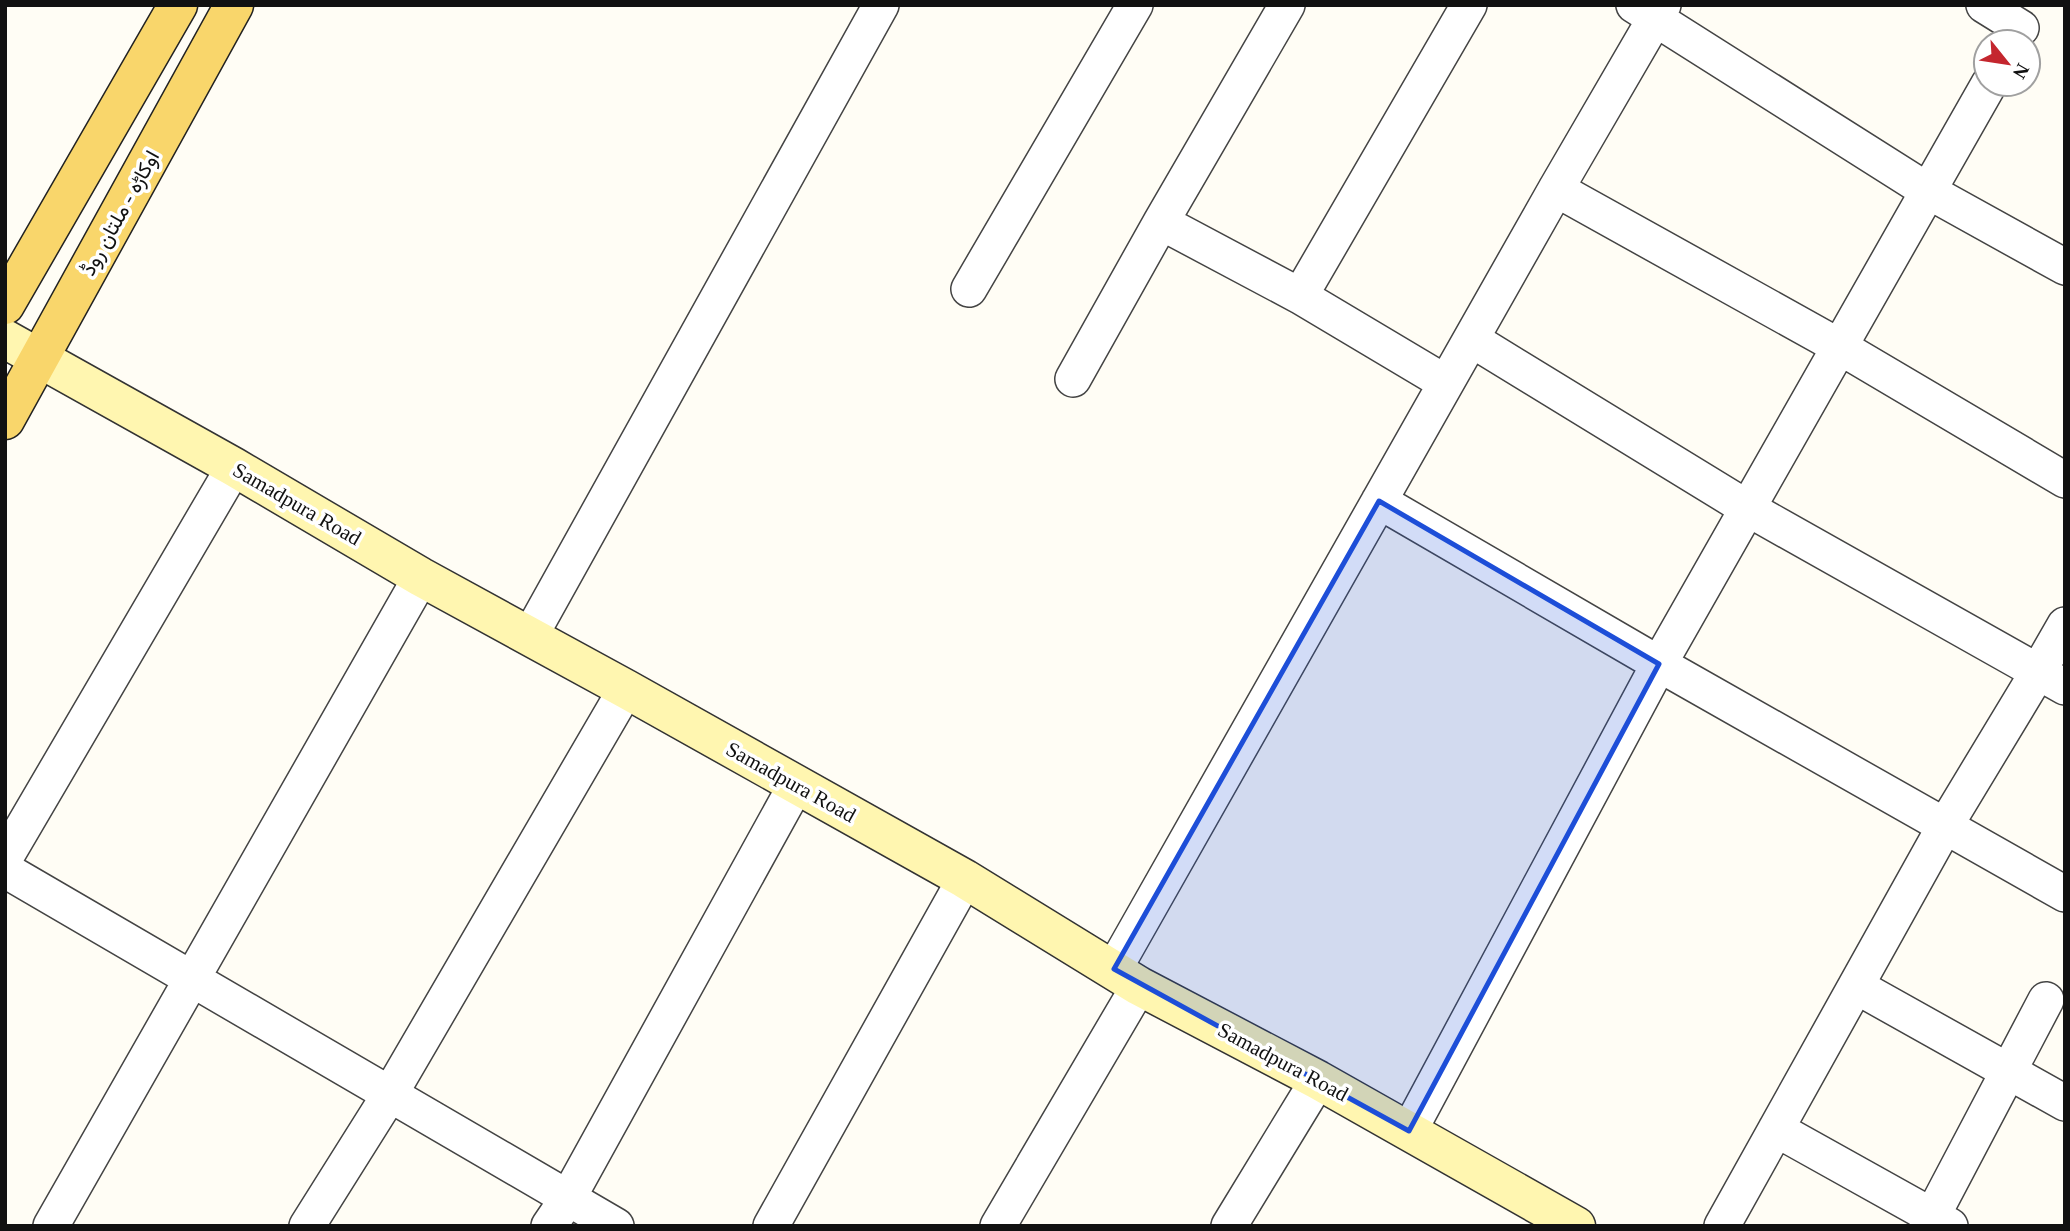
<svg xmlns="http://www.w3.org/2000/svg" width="2070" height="1231" viewBox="0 0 2070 1231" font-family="'Times New Roman',Vazirmatn,serif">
  <rect width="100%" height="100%" fill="#fffdf5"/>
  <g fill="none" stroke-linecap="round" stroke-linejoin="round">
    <defs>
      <path id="street" d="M1634,5l294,186 137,76
        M1984,5l37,23
        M1556,189l284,158 225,133
        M1161,222l139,74 146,87
        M969,289l166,-284
        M1300,296l169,-291
        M1471,339l276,169 318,179
        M1073,379l88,-157 126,-217
        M1379,501l280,163 406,230
        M530,636l351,-631
        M5,858l229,-391
        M5,870l611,356
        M1114,969l442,-780 107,-184
        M1856,986l209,117
        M1776,1129l174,97
        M1409,1131l250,-467 330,-580
        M51,1226l370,-649
        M307,1226l83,-132 236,-405
        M549,1226l19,-28 228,-413
        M771,1226l194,-347
        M998,1226l141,-240
        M1229,1226l89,-146
        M1722,1226l223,-400 93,-154 27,-47
        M1927,1226l119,-226"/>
      <path id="secondary" d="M5,339l229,128 187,110 205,112 339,190 174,107 179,94 258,146"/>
      <path id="primary" d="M5,305l173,-300
        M5,420l229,-415"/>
    </defs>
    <use href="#street" stroke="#444" stroke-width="38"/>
    <use href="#secondary" stroke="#333" stroke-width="41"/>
    <use href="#primary" stroke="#222" stroke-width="41"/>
    <use href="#street" stroke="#fff" stroke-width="35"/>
    <use href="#secondary" stroke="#fff6b0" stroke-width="38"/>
    <use href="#primary" stroke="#f9d66b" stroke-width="38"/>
  </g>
  <path fill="#1d4ed8" fill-opacity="0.2" stroke="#1d4ed8" stroke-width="5" stroke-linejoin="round" d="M1379,501l280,163 -250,467 -295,-162z"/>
  <g text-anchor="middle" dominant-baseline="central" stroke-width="7" stroke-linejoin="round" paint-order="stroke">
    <g font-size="21" fill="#111" stroke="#fff">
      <text transform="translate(120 213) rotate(-61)">اوکاڑہ - ملتان روڈ</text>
      <text transform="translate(297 504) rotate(30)">Samadpura Road</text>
      <text transform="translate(791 782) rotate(29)">Samadpura Road</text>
      <text transform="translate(1283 1062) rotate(28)">Samadpura Road</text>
    </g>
  </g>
  <rect width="2070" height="1231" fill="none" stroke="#111111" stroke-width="14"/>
  <g transform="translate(2007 63) rotate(120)"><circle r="33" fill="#ffffff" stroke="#a0a0a0" stroke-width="2"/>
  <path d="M0-5L12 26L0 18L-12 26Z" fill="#c4262e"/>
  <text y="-10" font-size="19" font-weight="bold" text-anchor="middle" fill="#111111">N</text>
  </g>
</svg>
